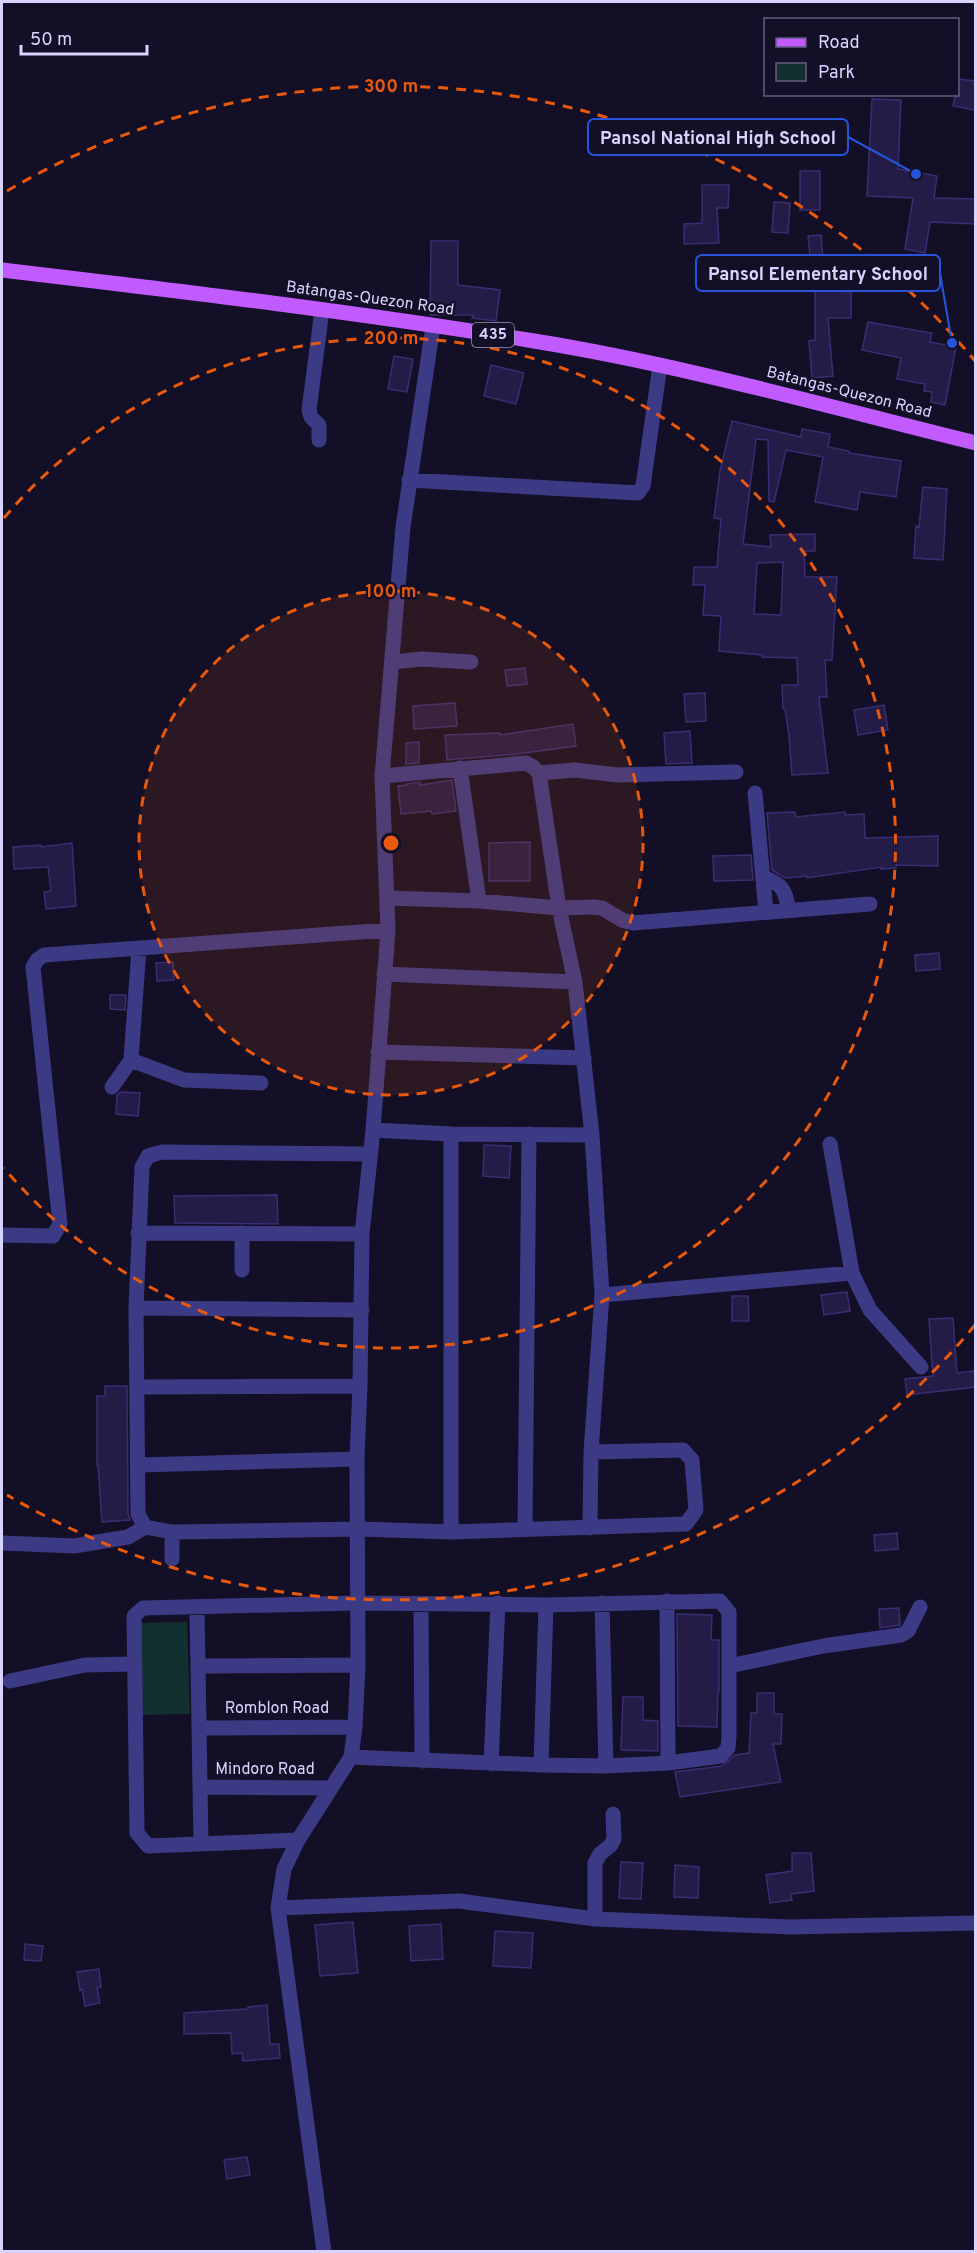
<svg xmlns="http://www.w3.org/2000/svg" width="977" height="2253" viewBox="0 0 977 2253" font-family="Overpass,sans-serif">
  <rect width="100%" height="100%" fill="#130f26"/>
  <path fill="#12302f" d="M187,1622l3,92 -49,1 -3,-92z"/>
  <path fill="#241b47" stroke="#3b2d73" stroke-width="1.5" fill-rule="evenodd" d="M958,79l17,2v29l-22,-4 3,-12h1z
    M872,99l29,1 -3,69 39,7 -3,22 41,1v25l-45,-2 -5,31 -20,-4 8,-51 -46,-2z
    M800,171h20v39h-20z
    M702,185h27l-1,23h-11l2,35 -35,1v-20l18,-1z
    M774,202l16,1 -2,30 -16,-1z
    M821,235l3,38 -12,1 -4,-38z
    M431,241h27v44l42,5 -4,31 -24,-3 1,-3h-43z
    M815,290l36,2v26h-23l5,58 -21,2 -3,-37 6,-1z
    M868,322l64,11 -2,9 26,5 -11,58 -14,-3 1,-10 -8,-1 1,-7 -28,-5 4,-21 -39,-8z
    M394,356l19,3 -6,33 -19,-3z
    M491,365l33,8 -8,31 -32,-8z
    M732,421l69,16 1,-8 28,5 -2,13 21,4v2l52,8 -5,36 -36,-5 -3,18 -42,-8 8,-45 -37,-7 -12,52 -5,-1 -1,-61 -12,-1 -13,105 28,3 -1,-12 45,-1v17h-11l1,26h32l-5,83h-7l2,37h-8l9,76 -36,2 -3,-39 -4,-27h-2l-1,-24h16l-1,-27 -35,-1v-2l-43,-4 2,-35 -18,-1 2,-30h-12l1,-18h23l4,-48 -7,-1 6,-47zM783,562l-2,53 -27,-1 3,-51z
    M923,487l24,2 -4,71 -29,-2 2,-32 3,1z
    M525,668l2,16 -20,2 -2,-16z
    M705,693l1,28 -20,1 -2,-28z
    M455,703l2,23 -43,3 -1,-23z
    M884,705l4,25 -30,5 -4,-25z
    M573,724l3,22 -59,8 -70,6 -2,-25 55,-2v2z
    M690,731l2,32 -26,1 -2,-31z
    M419,742v21l-13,1v-21z
    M452,780l4,31 -24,3 -1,-3 -30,3 -3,-28 9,-1v-1l13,-2v3z
    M795,812l1,5 49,-5v3l19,-1 1,24 73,-2v30l-42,-1v3l-15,1v-2l-74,11v-2l-22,2 -13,-8 -5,-57z
    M530,842v39h-41v-38z
    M72,843l4,63 -30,3 -2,-17 7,-1 -3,-24 -34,2 -1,-22 28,-2v2z
    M751,855l2,25 -39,1 -1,-25z
    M939,953l1,16 -24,2 -1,-16z
    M173,962l1,18 -17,1 -1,-18z
    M110,995h16l-1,15 -15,-1z
    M121,1092l19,1 -2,23 -22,-2 1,-19z
    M484,1145l27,1 -2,32 -26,-2z
    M277,1195l1,29 -103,-1 -1,-27z
    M847,1292l3,19 -26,4 -3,-20z
    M732,1296h16l1,25h-17z
    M953,1318l4,55 18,-2v16l-68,8 -2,-16 28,-3 -4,-57z
    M105,1386h22l1,128 2,6 -28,2 -4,-57h-1v-69h8z
    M897,1533l1,16 -23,2 -1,-16z
    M899,1608l1,17 -20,3 -1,-19z
    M677,1614l35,1 -1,25h8v51h-1l-1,36 -39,-1z
    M757,1693h17v21h8l-1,30h-8l8,38 -101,15 -5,-25 47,-6 13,-11 14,-2 2,-40h6z
    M623,1697h20v23l15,1v30l-37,-1z
    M792,1853h19l3,38 -23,3 1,6 -22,3 -4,-28 26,-4z
    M621,1862l22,1 -2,36 -22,-1z
    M675,1865l24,2 -1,31 -24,-1z
    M353,1922l5,51 -38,3 -5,-51z
    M441,1924l2,35 -32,2 -2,-35z
    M495,1931l38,2 -2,35 -38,-2z
    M25,1944l18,2 -2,15 -17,-1z
    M99,1969l2,18 -4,1 3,15 -15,3 -3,-17 -2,1 -3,-18z
    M267,2005l3,39h9l1,14 -37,3 -1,-8 -10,1 -1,-21 -47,1v-21l64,-4v-2z
    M247,2157l3,18 -23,4 -3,-19z"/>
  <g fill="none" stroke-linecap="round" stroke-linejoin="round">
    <path stroke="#3d3a85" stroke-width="15" d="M319,440v-15l-8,-8 -2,-7 13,-100
      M409,480l229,13 5,-7 17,-121
      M392,662l30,-3 49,3
      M460,768l19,133
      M539,773l36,-3 42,5 119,-3
      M382,776l144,-13 7,4 6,6 20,135 16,74 17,153 10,160 -11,157 -1,76
      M755,793l11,119
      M763,877c21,8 21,12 26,33
      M388,898l91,3 80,7 35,-1 8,1 20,12 11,3 237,-19
      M384,974l191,8
      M378,1052l206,6
      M131,1060l53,20 77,3
      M112,1087l19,-27 8,-112
      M373,1130l78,4 141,1
      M830,1144l22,129 18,37 51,57
      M369,1154l-207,-2 -14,4 -6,11 -6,141 2,206 7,13 27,5 187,-3 92,3 235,-8 10,-14 -4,-50 -9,-10 -92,2
      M138,1233l224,1
      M2,1235l51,1 7,-12 -27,-257 4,-7 7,-5 344,-25
      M242,1270v-37
      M602,1295l250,-22
      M136,1308l226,2
      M137,1387l223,-1
      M139,1465l218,-6
      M525,1529l4,-395
      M451,1532v-398
      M2,1543l72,3 54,-9 17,-10
      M172,1559v-27
      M667,1601l1,162
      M602,1603l4,163
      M421,1604l1,157
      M197,1607l4,237
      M198,1666l160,-1
      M729,1666l94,-20 78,-11 7,-4 12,-24
      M10,1681l75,-16 49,-1
      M199,1728l156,-1
      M491,1764l7,-161
      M541,1765l5,-160
      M200,1787l130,1
      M298,1840l-150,6 -11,-13 -3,-217 9,-8 214,-5 189,2 174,-4 9,11v124l-1,12 -7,8 -53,7 -62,3 -65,-1 -190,-8
      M278,1908l181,-7 136,18 195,8 186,-4
      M595,1919v-56l5,-9 11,-9 3,-6 -1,-25
      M324,2252l-46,-344 6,-39 14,-29 53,-83 4,-30 3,-62 -1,-206 3,-73 2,-152 11,-104 15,-200 -6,-154 21,-249 30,-201"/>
    <path stroke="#c25bff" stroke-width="15" d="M2,270c177,21 356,42 532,71 149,24 295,66 442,102"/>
  </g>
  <circle cx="391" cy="843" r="252" fill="#e8590c" fill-opacity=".12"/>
  <g fill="none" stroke="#e8590c" stroke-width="3" stroke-dasharray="10 8">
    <circle cx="391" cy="843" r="252"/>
    <path d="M4 518A505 505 0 1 1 4 1168"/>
    <path d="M975 1325A757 757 0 0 1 7 1495M7 191A757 757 0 0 1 975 361"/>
  </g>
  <g text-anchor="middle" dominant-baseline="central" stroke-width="4.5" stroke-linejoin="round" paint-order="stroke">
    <rect fill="#130f26" stroke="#9e99be" stroke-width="1.5" x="472" y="323" width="42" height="24" rx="4.5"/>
    <g font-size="15" font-weight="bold" fill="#d9d4ff">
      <text x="493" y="335">435</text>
    </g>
    <g font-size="16" fill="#d9d4ff" stroke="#130f26">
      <text transform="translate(370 299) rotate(8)">Batangas-Quezon Road</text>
      <text transform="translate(849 393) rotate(14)">Batangas-Quezon Road</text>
      <text x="277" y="1709">Romblon Road</text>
      <text x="265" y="1770">Mindoro Road</text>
    </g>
  </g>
  <circle cx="391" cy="843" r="9" fill="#e8590c" stroke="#130f26" stroke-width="3"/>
  <g font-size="18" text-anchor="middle" font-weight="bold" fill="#e8590c" stroke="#130f26" stroke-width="4.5" stroke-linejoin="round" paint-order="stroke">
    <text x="391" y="92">300 m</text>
    <text x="391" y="344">200 m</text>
    <text x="391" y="597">100 m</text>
  </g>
  <path fill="none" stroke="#2655da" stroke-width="2" d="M916 174L848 137M952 343L940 273"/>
  <g fill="#2655da" stroke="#130f26" stroke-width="2">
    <circle cx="916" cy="174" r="6"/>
    <circle cx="952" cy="343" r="6"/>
  </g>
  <g fill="#130f26" stroke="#2655da" stroke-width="2">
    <rect x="588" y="119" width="260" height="36" rx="6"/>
    <rect x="696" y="255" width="244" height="36" rx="6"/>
  </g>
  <g font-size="18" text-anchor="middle" font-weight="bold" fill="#d9d4ff">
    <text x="718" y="144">Pansol National High School</text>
    <text x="818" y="280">Pansol Elementary School</text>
  </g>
  <rect width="977" height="2253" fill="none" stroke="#d9d4ff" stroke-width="6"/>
  <rect x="764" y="18" width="195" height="78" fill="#130f26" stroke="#625e7d" stroke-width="1.5"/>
  <rect x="776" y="38" width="30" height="9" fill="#c25bff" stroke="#625e7d" stroke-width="1.5"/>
  <text x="818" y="48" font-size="18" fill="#d9d4ff">Road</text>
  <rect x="776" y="63" width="30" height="18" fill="#12302f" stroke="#625e7d" stroke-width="1.5"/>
  <text x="818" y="78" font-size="18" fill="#d9d4ff">Park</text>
  <path d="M21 45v9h126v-9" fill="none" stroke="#d9d4ff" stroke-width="3"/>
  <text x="30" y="45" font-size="18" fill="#d9d4ff" stroke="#130f26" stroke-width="4.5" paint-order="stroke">50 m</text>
</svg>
